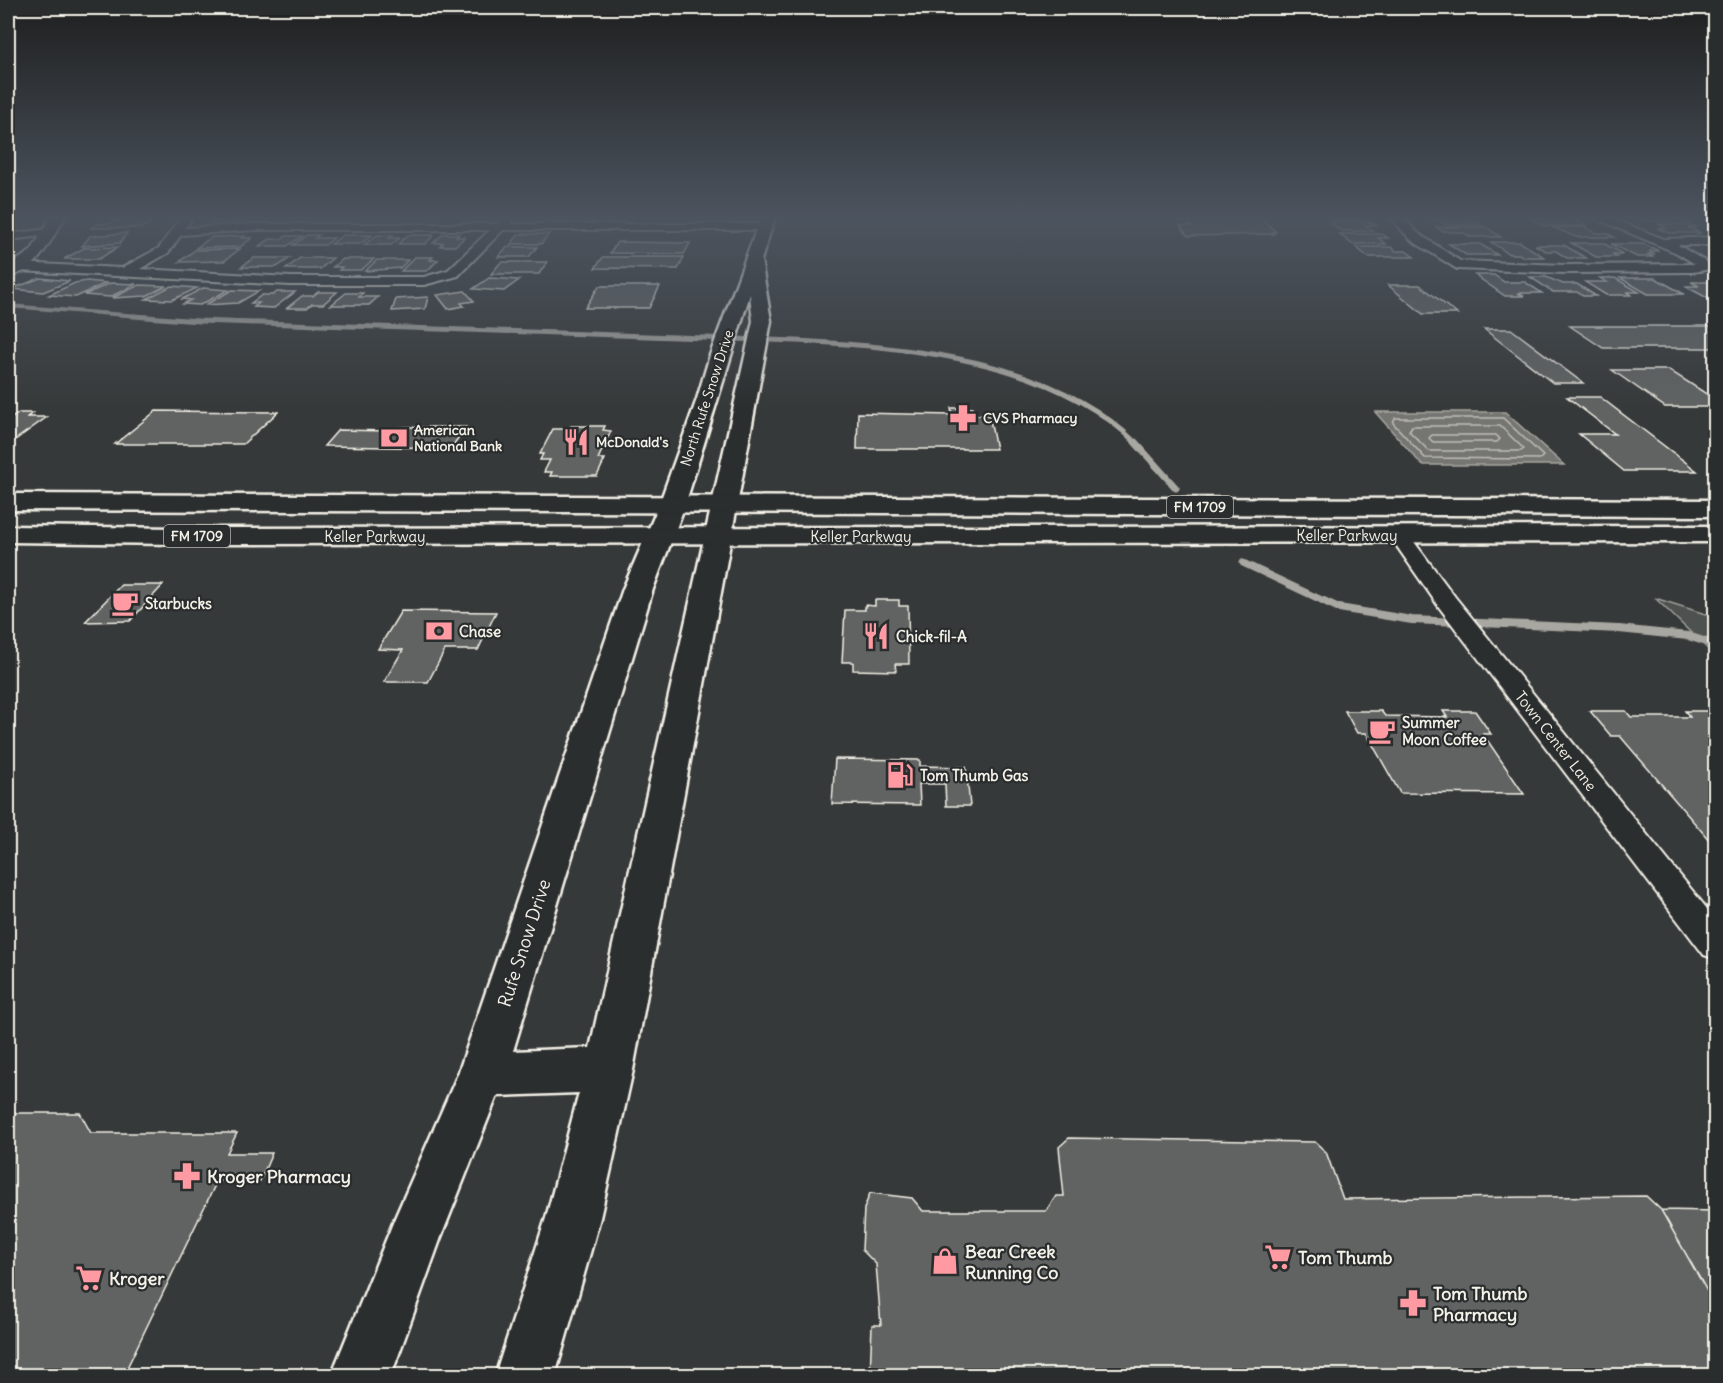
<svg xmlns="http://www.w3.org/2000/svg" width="1723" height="1383" viewBox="0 0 1723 1383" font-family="Delius,sans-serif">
  <rect width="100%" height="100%" fill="#363939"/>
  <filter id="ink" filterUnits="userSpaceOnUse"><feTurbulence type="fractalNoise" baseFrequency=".0167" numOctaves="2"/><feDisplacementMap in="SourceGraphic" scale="12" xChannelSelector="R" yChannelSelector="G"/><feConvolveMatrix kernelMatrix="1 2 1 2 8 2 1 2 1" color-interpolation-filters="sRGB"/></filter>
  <g filter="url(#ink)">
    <path fill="#4e514f" stroke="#a1a19c" stroke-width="1.5" d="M1655,598l60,19v39z"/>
    <path fill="#757572" stroke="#a8a7a1" stroke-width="1.5" d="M1375,412h130l59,53h-142z"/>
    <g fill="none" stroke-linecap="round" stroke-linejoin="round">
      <path stroke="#c1bfb9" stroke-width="1.5" d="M1395,418h108l40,38 -3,3 -115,-1 -32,-35z
        M1412,426h88l24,23 -3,2h-92l-20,-20z
        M1432,435h64l4,4 -3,3h-64l-4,-4z"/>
      <path stroke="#a8a7a1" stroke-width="4" d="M8,306l144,11"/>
      <path stroke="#a8a7a1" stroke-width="5" d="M133,316l66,5 598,20c113,6 255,18 339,102"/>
      <path stroke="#a8a7a1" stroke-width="7" d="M1135,442l41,46
        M1243,563l85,40"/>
      <path stroke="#a8a7a1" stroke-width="8" d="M1324,601l15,7 73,12 207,9 69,7 28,9"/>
    </g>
    <path fill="#616362" stroke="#f4f1e8" stroke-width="1.5" d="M216,217h41l-18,5h-31z
      M536,217h40l-2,3h-34l2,-3z
      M1184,217h77l15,15h-4l2,2 -86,2 -8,-10h12z
      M1329,217h29l4,3h-29z
      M1426,217h42l13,8h-33z
      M1528,217h33l15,3 11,6h-44z
      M1638,217h29l9,4h-29z
      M147,219l-3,2h8l-10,7h-51l6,-4 14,-1 4,-3z
      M1329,222h42l5,3h-10l7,6h-32z
      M1658,224h32l7,3h-9l13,6h-33l-11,-5h10z
      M1436,227h50l15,10h-31l-6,-4 -22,-2z
      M1552,227h33l11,6h11l7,4h-38z
      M127,233l-7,10 -38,3 8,-10z
      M443,234h16l-3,3h9l-10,9h-15l3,-3h-10z
      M519,234h30l-8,10h-30z
      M1339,234h43l6,4h-10l8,6h-34z
      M307,235h12l-4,3h19l-9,7h-32z
      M343,235h29l-12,9h-29z
      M377,235h16l-4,3h11l-9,7h-27z
      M408,235h26l-9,9h-27z
      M245,236l-3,2h10l-12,9 -44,1 16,-11z
      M286,236h16l-15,10h-28l11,-7h11z
      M617,242l73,1 -6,11 -74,-1z
      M1491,242h29l24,15h-20l-5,-3h-10z
      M1571,243h32l20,11h-11l6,3h-22z
      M1449,244h31l18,11h-32z
      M1611,244h33l15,7h-10l6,3h-8l7,3h-17z
      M1535,245h29l22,13h-19l-11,-7h-10z
      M118,247l-19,12h-35l20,-11z
      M507,247h30l-8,10h-31z
      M1356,247h35l5,4h10l8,6h-46z
      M240,249l-16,12 -45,1 16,-12z
      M415,257h18l-3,3h8l-11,11h-26z
      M603,257h81l-6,12 -83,-1z
      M254,258h36l-13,9h-36z
      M300,258h33l-13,11h-34z
      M343,259h31l-13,11h-22l3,-3h-9z
      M377,260h31l-8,8 -35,3z
      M501,262h46l-8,12h-48z
      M1475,275h19l10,7h21l17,11h-24l6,3h-19z
      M1530,277h16l17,7h14l19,12h-13l-6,-4h-24z
      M40,278l30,3 -27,11 -31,-3z
      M489,278l30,2 -15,11 -31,-2z
      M1600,278h15l24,14h-13l6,3h-26l-21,-13h22z
      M1620,278h35l29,16h-36z
      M87,281l19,2 -30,14 -27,-2 26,-12z
      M1691,282h18l7,3v15h-5l-26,-14h14z
      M111,283l25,1 -26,13 -26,-2z
      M139,285l27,1 -20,10 -34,2z
      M1388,285h32l37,29h-34z
      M171,286l26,2 -25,12 -26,-1z
      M599,286h61l-11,22h-64z
      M203,288l25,2 -28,15 -17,-1 8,-4 -9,-1z
      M232,290l27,1 -21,12 -33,2z
      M465,291l9,10 -13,2 3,3 -16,3 -11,-14z
      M277,292h18l-21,16 -20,-1 5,-4h-8l11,-8h11z
      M318,292h19l-14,12h-11l-5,4h-20l15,-12h11z
      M346,293h17l-4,4h19l-9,8h-38z
      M428,297l-3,12 -33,2 4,-12z
      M1570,326h146v22h-113z
      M1484,329h27l72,54h-30z
      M1612,370h57l47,30v7h-51z
      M1567,397h33l97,74h-73l-45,-37h36z
      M951,408h21l1,7h16l7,34h-139l1,-36 94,2z
      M156,411l122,1 -35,32h-128z
      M19,413h14l-6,4h20l-39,28v-24z
      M571,426h34l-2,4 8,1 -13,28h7l-8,17h-47l2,-4h-8l6,-12h-10l3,-6h-3l13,-25h16z
      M411,427h55l-15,21 -127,-2 14,-16 52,1 2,-3z
      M121,585h42l-33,36 -45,1z
      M875,600h24v6h9l1,58h-14l1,7 -43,-1v-8h-11l3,-52h20v-5l10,1z
      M401,611l95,1 -18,38h-33l-17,32h-44l19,-32 -25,-1z
      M1345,711h36l4,5 62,1 -4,-6h32l16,23h-8l41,60 -124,-1 -34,-60h-9z
      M1590,711h36l5,6h59l-5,-6h31v137l-96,-112h-9z
      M835,759l85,1v6l46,1 4,39h-24l-1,-22h-26l1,21 -88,-1z
      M8,1113h72l11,20h146l-10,20h45l-12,28h-43l-94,195h-115z
      M1069,1138l246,4 11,10 17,47 303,-3 15,14 55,97v69h-846l2,-51h9l-5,-61 -14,-14 2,-41 6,-16 42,5 11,13h123l10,-15h8l-5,-49z
      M1661,1210l55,1v96z"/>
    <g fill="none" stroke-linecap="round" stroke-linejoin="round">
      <defs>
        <path id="minor" d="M181,217h12l-8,11 69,-4h243l8,-7 6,1 2,2 -3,4h255l6,3 -6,3h-262l-45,46 -34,9h-133l-273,-14 -6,-4 6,-4 104,5 37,-20zM254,230h236l-42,40 -24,7h-133l-151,-8 28,-16 13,-18z
          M1390,217h12l17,17 41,27 106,4 129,-1 -18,-11 -85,-36h16l56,22 52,-2v8h-38l35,21 -2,3 -18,3 -127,1 -109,-4 -46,-29z
          M48,229l4,2v4l-44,5v-6z
          M1399,529l7,2 49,66 261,323v39l-12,-4 -265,-348 -50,-72 3,-4z"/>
        <path id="tertiary" d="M51,217h15c-18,24 -25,53 -58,60v-11l23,-15z"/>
        <path id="secondary" d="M761,217h14l-14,43 10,61 -138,749 -33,148 -45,158h-60l51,-158 33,-125 -82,3 -56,141 -50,139h-60l64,-158 63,-144 165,-485 36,-84 38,-106 13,-44zM750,294l3,27 -163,727 -77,3 140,-462 32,-84z"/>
        <path id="primary" d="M8,494l1708,6v16l-1708,-6z
          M8,526l169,2 1539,-2v16l-1539,2 -169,-2z"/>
      </defs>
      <use href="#minor" stroke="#f4f1e8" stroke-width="4"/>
      <use href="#tertiary" stroke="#f4f1e8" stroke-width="4"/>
      <use href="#secondary" stroke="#f4f1e8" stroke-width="5"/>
      <use href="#primary" stroke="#f4f1e8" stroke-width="5"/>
      <use href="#minor" fill="#2a2d2e" fill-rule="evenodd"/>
      <use href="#tertiary" fill="#2a2d2e" fill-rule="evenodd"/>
      <use href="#secondary" fill="#2a2d2e" fill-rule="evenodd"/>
      <use href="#primary" fill="#2a2d2e" fill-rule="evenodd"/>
    </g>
  </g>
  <linearGradient id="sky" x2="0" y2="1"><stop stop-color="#1e1f1f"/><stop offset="0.53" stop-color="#4c545f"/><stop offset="1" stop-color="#4c545f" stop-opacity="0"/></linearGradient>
  <rect width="1723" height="411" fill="url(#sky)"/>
  <defs>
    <symbol id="pharmacy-bare" viewBox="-9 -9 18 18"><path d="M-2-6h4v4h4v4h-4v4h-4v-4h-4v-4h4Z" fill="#ff9aa2" stroke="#2a2d2e" stroke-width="2.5" paint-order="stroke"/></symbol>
    <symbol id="bank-bare" viewBox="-9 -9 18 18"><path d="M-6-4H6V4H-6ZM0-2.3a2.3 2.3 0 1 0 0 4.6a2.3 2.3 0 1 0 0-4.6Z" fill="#ff9aa2" stroke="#2a2d2e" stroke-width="2.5" paint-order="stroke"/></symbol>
    <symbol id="restaurant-bare" viewBox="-9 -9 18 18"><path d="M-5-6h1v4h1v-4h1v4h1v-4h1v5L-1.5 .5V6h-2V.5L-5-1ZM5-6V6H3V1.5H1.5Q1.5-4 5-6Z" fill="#ff9aa2" stroke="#2a2d2e" stroke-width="2.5" paint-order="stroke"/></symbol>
    <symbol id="cafe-bare" viewBox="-9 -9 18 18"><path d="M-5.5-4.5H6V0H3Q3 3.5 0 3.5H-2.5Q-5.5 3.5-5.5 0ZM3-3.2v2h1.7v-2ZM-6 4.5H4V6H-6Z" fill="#ff9aa2" stroke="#2a2d2e" stroke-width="2.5" paint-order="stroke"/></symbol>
    <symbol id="fuel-bare" viewBox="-9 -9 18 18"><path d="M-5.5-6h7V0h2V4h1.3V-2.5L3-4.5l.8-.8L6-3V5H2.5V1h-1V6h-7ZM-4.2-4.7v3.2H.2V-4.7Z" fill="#ff9aa2" stroke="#2a2d2e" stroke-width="2.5" paint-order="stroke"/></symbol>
    <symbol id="supermarket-bare" viewBox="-9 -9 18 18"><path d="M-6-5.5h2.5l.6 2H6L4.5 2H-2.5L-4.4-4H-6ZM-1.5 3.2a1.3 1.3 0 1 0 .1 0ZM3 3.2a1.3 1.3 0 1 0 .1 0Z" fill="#ff9aa2" stroke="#2a2d2e" stroke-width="2.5" paint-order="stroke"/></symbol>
    <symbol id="shop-bare" viewBox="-9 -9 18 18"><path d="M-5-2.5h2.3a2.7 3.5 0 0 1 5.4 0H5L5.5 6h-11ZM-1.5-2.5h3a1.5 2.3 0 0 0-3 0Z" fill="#ff9aa2" stroke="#2a2d2e" stroke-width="2.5" paint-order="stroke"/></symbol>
  </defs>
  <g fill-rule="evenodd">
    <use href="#pharmacy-bare" x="944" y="399" width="38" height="38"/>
    <use href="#bank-bare" x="375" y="419" width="38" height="38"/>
    <use href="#restaurant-bare" x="557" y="423" width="38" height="38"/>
    <use href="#cafe-bare" x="106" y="584" width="38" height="38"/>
    <use href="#bank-bare" x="420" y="612" width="38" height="38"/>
    <use href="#restaurant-bare" x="857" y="617" width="38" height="38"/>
    <use href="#cafe-bare" x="1363" y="712" width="38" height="38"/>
    <use href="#fuel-bare" x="881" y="756" width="38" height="38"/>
    <use href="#pharmacy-bare" x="168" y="1157" width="38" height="38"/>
    <use href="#supermarket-bare" x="1259" y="1238" width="38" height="38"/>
    <use href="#shop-bare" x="926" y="1242" width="38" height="38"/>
    <use href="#supermarket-bare" x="70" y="1259" width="38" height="38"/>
    <use href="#pharmacy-bare" x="1394" y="1284" width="38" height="38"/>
  </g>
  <g text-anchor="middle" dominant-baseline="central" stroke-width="4.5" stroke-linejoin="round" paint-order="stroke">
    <g font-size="14" fill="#f4f1e8" stroke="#2a2d2e">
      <text transform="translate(707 398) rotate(-72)">North Rufe Snow Drive</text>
    </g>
    <g font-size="14" font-weight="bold" fill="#f4f1e8" stroke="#2a2d2e" text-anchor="start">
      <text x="983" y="418">CVS Pharmacy</text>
      <text x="414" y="430">American<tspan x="414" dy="16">National Bank</tspan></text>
      <text x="596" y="442">McDonald's</text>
    </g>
    <g fill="#2a2d2e" stroke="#b7b6b0" stroke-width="1.5">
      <rect x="1167" y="496" width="66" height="22" rx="4.5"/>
      <rect x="164" y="525" width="66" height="22" rx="4.5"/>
    </g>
    <g font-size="14" font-weight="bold" fill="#f4f1e8">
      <text x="1200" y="507">FM 1709</text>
      <text x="197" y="536">FM 1709</text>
    </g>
    <g font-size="15" fill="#f4f1e8" stroke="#2a2d2e">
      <text x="1347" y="535">Keller Parkway</text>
      <text x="375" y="536">Keller Parkway</text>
      <text x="861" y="536">Keller Parkway</text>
      <text transform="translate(1556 741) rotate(52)">Town Center Lane</text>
    </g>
    <g font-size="15" font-weight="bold" fill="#f4f1e8" stroke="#2a2d2e" text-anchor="start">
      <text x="145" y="603">Starbucks</text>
      <text x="459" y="631">Chase</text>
      <text x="896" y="636">Chick-fil-A</text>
      <text x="1402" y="722">Summer<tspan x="1402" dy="17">Moon Coffee</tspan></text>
      <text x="920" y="775">Tom Thumb Gas</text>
    </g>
    <g font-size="18" fill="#f4f1e8" stroke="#2a2d2e">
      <text transform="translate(524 943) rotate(-72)">Rufe Snow Drive</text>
    </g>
    <g font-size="18" font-weight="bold" fill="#f4f1e8" stroke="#2a2d2e" text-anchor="start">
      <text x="207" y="1176">Kroger Pharmacy</text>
      <text x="965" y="1251">Bear Creek<tspan x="965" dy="21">Running Co</tspan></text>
      <text x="1298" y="1257">Tom Thumb</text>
      <text x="109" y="1278">Kroger</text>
      <text x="1433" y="1293">Tom Thumb<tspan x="1433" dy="21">Pharmacy</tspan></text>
    </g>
  </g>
  <rect width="1723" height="1383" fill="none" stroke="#2a2d2e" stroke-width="30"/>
  <rect x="15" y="15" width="1693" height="1353" fill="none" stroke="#f4f1e8" stroke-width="2" filter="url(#ink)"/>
</svg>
